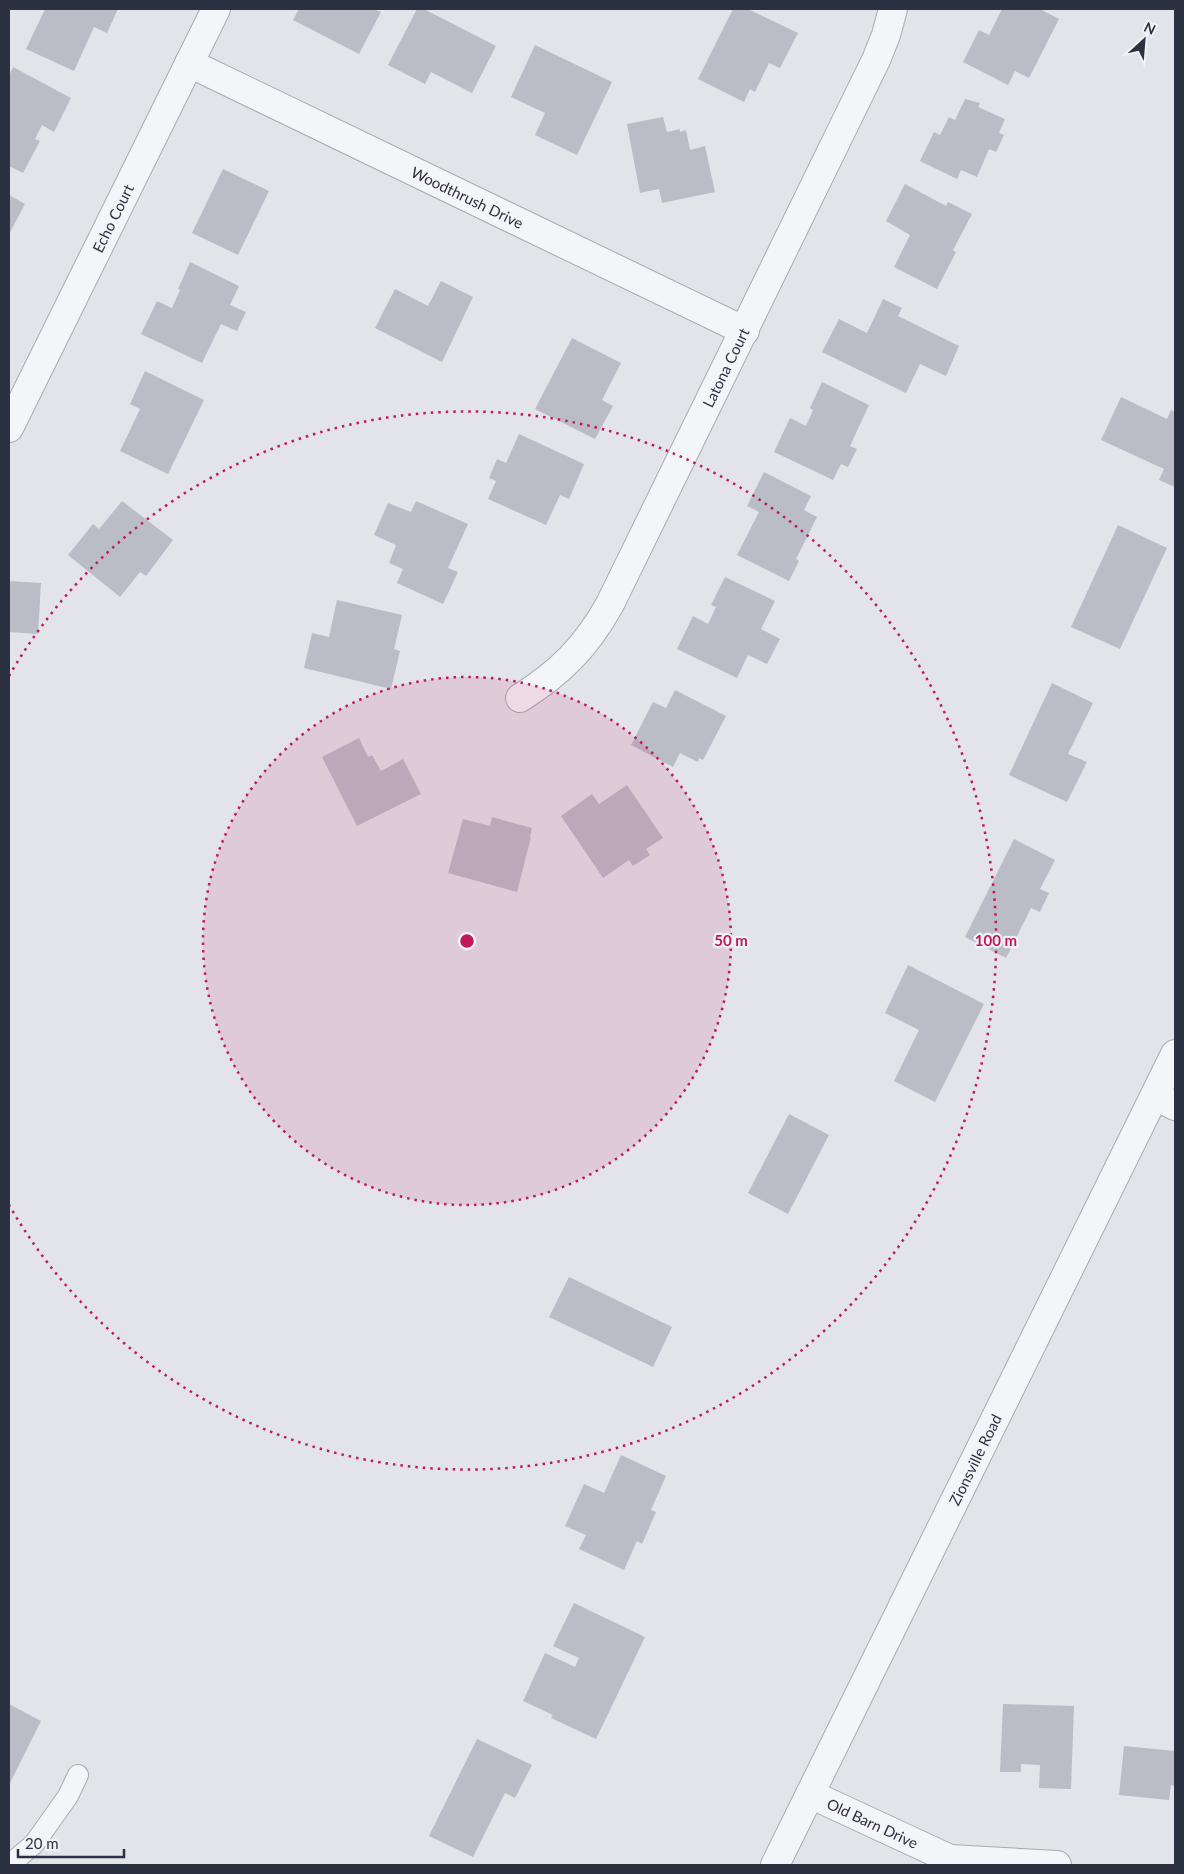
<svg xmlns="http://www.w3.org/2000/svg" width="1184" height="1874" viewBox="0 0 1184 1874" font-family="Lato,sans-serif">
  <rect width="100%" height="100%" fill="#e2e4e9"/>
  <path fill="#babdc6" d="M45,9h73l-11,24 -13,-6 -20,44 -48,-22z
    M299,9h75l7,3 -22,42 -66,-34z
    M417,9h7l72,37 -24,47 -41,-21 -6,12 -37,-19z
    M733,9h15l50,24 -18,35 -11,-5 -14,29 -5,-3 -6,13 -46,-23z
    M1002,9h38l19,10 -30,59 -14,-7 -7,14 -45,-23 16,-32 10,5z
    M535,45l77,37 -35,73 -42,-20 10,-22 -34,-16z
    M13,67l58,31 -17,34 -12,-7 -7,14 5,2 -17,32 -14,-7v-90z
    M965,99l15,4 -2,4 27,12 -6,14 5,2 -8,17 -7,-3 -12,28 -16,-7 -4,9 -37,-18 14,-29 6,3 9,-18 6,3z
    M663,117l4,15 13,-3v3l6,-2 4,20 15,-4 10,46 -53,11 -3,-14 -19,4 -13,-69z
    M223,169l46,22 -31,64 -46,-22z
    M905,184l41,22 2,-4 24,12 -19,36 3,2 -19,37 -43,-22 16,-32 -24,-14z
    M9,195l16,9 -16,30z
    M190,262l49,24 -9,19 16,7 -9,19 -16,-7 -19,39 -61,-29 16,-33 15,7 8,-18 -2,-1z
    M441,281l32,16 -31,65 -67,-34 20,-39 33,17z
    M883,299l19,9 -4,8 61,30 -13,30 -26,-12 -14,29 -84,-41 17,-33 28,14z
    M572,338l49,25 -19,37 11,6 -18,33 -60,-30z
    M145,371l59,29 -36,74 -48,-23 20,-42 -10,-5z
    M822,382l47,23 -19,41 7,3 -9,18 -7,-3 -8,16 -59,-28 16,-34 16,8 7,-16 -3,-2z
    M1121,397l46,22 4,-9 4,2v75l-16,-7 5,-11 -63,-29z
    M519,434l65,30 -15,35 -9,-4 -14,30 -58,-26 8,-18 -7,-3 8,-19 9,4z
    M764,472l47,24 -7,14 13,7 -21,42 3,2 -10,20 -52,-26 22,-43 -12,-6z
    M122,501l51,39 -27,36 -6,-4 -20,25 -52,-42 25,-31 6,5z
    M416,501l52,23 -20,44 10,4 -15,32 -46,-21 6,-14 -14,-6 7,-18 -22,-10 14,-32 23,9z
    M1118,525l49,23 -47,101 -49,-22z
    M725,577l50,24 -14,28 19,10 -13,25 -19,-9 -11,23 -60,-29 16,-33 15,8 8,-17 -5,-2z
    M9,581l32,2 -3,51 -29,-2z
    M337,600l65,15 -8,34 6,2 -9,38 -87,-21 8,-35 17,4z
    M1052,683l41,20 -25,51 19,8 -20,40 -58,-27z
    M675,690l51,26 -23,44 -4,-2 -1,4 -18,-9 -7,14 -42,-22 22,-43 13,6z
    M359,738l9,19 4,-2 9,16 22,-12 18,35 -64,32 -35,-69z
    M627,785l36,53 -17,11 4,6 -17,11 -4,-6 -26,18 -42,-62 31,-22 7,10z
    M492,817l40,11 -2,9h1l-14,55 -69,-19 15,-54 27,7z
    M1014,839l41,21 -15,29 9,4 -9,19 -9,-4 -25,50 -41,-21z
    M908,965l76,39 -49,98 -41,-21 25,-51 -34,-17z
    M789,1114l40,21 -41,79 -40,-21z
    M569,1277l103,50 -19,40 -104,-50z
    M621,1455l45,21 -15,34 5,2 -14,32 -5,-3 -13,29 -45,-21 7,-14 -21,-9 19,-42 20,9z
    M574,1603l71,34 -49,102 -45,-21 2,-3 -30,-14 22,-48 30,14 4,-9 -26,-12z
    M9,1704l32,17 -32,64z
    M1003,1704l71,2 -3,83 -32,-1 1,-23 -19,-1v8h-21z
    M477,1739l55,26 -17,33 -10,-5 -32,64 -44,-21z
    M1124,1746l51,5v35l-4,-1 -2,15 -50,-5z"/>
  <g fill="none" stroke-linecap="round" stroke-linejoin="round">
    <defs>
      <path id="service" d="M9,1865l25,-21 34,-48 10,-21"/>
      <g id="minor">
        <path id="s1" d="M189,63l556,268"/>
        <path id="s2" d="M9,428l207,-419"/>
        <path id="s3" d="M520,698c41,-26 66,-51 90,-94l266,-544 10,-25 7,-26"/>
        <path d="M1155,1096l20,10"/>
        <path id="s4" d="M810,1794l153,71"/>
        <path d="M950,1859l107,6"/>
      </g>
      <g id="tertiary">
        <path id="s5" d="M775,1865l400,-811"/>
      </g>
    </defs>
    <use href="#service" stroke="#a7abb3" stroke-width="22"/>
    <use href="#minor" stroke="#a7abb3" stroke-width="30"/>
    <use href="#tertiary" stroke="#a7abb3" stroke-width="30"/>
    <use href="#service" stroke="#f4f5f8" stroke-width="20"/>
    <use href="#minor" stroke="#f4f5f8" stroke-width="28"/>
    <use href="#tertiary" stroke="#f4f5f8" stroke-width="28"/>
  </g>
  <circle cx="467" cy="941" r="264" fill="#c2185b" fill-opacity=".12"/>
  <g fill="none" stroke="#c2185b" stroke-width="2.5" stroke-dasharray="2.5 5">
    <circle cx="467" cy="941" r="264"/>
    <path d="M9 676A529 529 0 1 1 9 1205"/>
  </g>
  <g text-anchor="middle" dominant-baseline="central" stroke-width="4.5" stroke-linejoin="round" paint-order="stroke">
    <g font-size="15" fill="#2b3140" stroke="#f1f3f7">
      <text stroke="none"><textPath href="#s1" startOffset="309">Woodthrush Drive</textPath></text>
      <text stroke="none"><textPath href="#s2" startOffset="234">Echo Court</textPath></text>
      <text stroke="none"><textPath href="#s3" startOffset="395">Latona Court</textPath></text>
      <text stroke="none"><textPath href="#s5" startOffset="452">Zionsville Road</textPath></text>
      <text stroke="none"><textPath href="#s4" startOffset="69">Old Barn Drive</textPath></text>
    </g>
  </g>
  <circle cx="467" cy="941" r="8" fill="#c2185b" stroke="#f1f3f7" stroke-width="2.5"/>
  <g font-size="15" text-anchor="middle" font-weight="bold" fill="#c2185b" stroke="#f1f3f7" stroke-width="4.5" stroke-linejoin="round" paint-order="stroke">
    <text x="731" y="946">50 m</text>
    <text x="996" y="946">100 m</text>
  </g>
  <rect width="1184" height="1874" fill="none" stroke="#2b3140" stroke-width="20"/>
  <g transform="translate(1144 40) rotate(26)" stroke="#f1f3f7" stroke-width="4" paint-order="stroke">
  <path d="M0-4L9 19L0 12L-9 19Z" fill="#2b3140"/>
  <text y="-8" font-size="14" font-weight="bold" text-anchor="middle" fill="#2b3140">N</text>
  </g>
  <path d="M18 1849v8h106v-8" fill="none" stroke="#2b3140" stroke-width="2.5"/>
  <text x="25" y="1849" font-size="15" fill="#2b3140" stroke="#f1f3f7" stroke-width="4" paint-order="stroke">20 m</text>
</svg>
